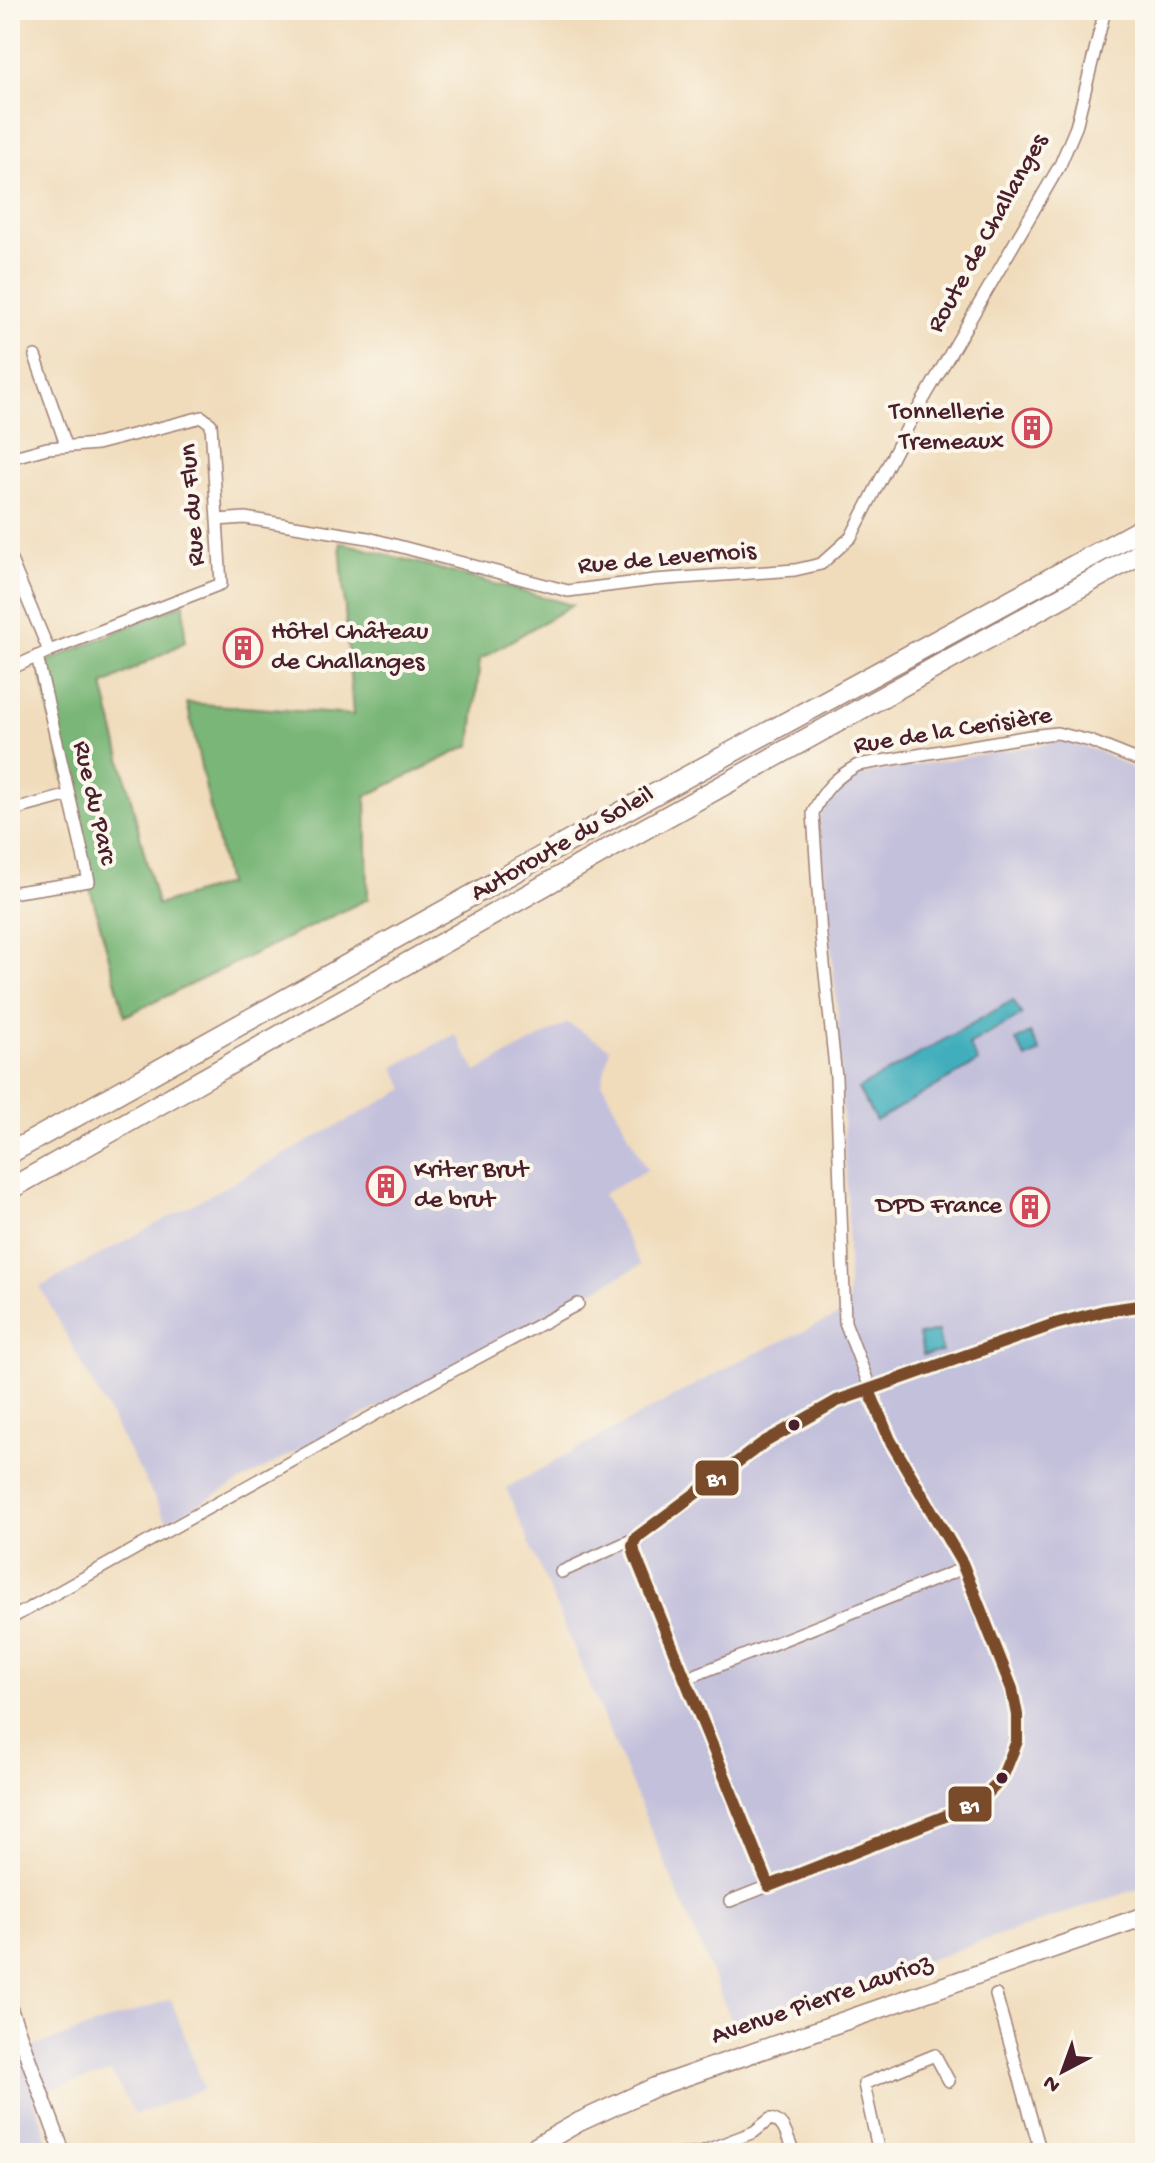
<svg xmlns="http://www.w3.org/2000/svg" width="1155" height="2163" viewBox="0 0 1155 2163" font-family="'Gochi Hand',sans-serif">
  <rect width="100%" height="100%" fill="#fbf7ec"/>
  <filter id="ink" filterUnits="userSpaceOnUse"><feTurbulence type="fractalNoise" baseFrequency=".0125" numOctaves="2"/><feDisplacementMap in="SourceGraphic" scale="16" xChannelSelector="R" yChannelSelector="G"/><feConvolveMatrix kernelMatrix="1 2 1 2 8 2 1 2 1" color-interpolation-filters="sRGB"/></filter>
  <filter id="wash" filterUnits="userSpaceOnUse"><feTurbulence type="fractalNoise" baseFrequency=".006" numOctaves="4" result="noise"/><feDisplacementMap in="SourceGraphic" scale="32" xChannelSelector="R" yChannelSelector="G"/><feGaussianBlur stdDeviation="1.8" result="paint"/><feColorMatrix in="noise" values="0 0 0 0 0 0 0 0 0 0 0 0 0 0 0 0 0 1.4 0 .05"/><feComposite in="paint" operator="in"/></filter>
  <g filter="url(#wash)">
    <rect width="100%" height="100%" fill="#f0dcbb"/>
    <path fill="#c3c0db" d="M1063,741l35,10 47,24v1090l-5,23 -406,138 -228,-538 231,-126 111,-51v-99l-10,-192 -19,-199 8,-22 16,-17 16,-7z
      M567,1023l43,25 -8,34 45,88 -44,24 38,71 -474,256 -127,-234 365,-198 -11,-22 61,-33 21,38z
      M171,1999l33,90 -69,26 -24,-43 -78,22 19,59h-42v-127l9,26z"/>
    <path fill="#79b677" stroke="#626a51" stroke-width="2" d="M340,542l232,63 -92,54 -9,86 -105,51 2,103 -243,117 -36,-132 -50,-219 145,-62 1,39 -82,43 54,220 70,-21 -40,-181 166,12z"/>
    <path fill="#40aebc" stroke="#456674" stroke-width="2" d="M1013,1000l9,15 -53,30 9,17 -102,59 -18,-32z
      M1030,1033l10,19 -14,7 -10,-18z
      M938,1331l4,21 -19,3 -4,-20z"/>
  </g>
  <g filter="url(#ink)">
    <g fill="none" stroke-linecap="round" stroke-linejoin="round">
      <defs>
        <path id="minor" d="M35,356l31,89
          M10,458l37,-10 50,-4 105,-27 9,7 10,160 -172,67 -39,18
          M217,520l28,-2 123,20 200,53 86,-11 141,-10 26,-6 30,-27 56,-109 153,-263 16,-38 29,-117
          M10,558l39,93
          M10,811l59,-16
          M10,893l79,-12 -52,-225
          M561,1572l75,-34
          M10,1619l441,-247 127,-68
          M685,1679l279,-111
          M769,1886l-134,-331 -2,-9 3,-8 127,-95 74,-42 218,-77 49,-13 41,-6
          M730,1901l223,-88 31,-16 18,-19 10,-20 5,-17v-26l-5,-26 -50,-126 -24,-44 -48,-79 -45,-118 -9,-245 -15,-141 -8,-123c10,-23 23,-36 45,-48l172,-29 27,-3 33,8 55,22
          M996,1995l45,158
          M683,2153h10
          M699,2153l55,-21 16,-13c16,2 17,21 24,34
          M879,2153l-15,-69 71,-29 14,26"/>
        <path id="tertiary" d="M10,2009l53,144"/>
        <path id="primary" d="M525,2153l54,-31 76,-35 490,-171"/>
        <path id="motorway" d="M10,1153l590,-329 545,-297
          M10,1189l602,-342 533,-296"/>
      </defs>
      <use href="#minor" stroke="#9d7e73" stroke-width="14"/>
      <use href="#tertiary" stroke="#9d7e73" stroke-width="17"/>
      <use href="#primary" stroke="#9d7e73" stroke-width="21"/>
      <use href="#motorway" stroke="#9d7e73" stroke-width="23"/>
      <use href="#minor" stroke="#fff" stroke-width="11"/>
      <use href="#tertiary" stroke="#fff" stroke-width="14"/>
      <use href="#primary" stroke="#fff" stroke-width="18"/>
      <use href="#motorway" stroke="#fff" stroke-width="20"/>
      <defs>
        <path id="bus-1" d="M869,1390l21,50 72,123 50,126 5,26v26l-15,37 -18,19 -31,16 -184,73 -134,-331 -2,-9 3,-8 127,-95 74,-42 218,-77 49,-13 41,-6"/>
      </defs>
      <use href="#bus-1" stroke="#fbf7ec" stroke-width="18"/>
      <use href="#bus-1" stroke="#7a4b2a" stroke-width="12"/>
    </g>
  </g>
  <defs>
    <symbol id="building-ring" viewBox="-11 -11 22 22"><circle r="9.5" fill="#fbf7ec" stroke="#d1495b" stroke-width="1.5"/><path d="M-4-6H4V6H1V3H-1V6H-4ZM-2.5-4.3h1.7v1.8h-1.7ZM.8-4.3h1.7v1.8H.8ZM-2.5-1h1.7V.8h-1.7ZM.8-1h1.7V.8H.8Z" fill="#d1495b"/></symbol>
  </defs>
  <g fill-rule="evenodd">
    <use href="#building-ring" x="1010" y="406" width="44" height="44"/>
    <use href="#building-ring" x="221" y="626" width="44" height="44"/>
    <use href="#building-ring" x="364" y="1164" width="44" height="44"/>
    <use href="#building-ring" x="1008" y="1185" width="44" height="44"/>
  </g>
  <g fill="#4a1f2b" stroke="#fbf7ec" stroke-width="3">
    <circle cx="794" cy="1425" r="7"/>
    <circle cx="1002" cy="1778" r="7"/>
  </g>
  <g text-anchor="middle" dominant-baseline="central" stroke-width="8" stroke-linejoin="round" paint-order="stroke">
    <g font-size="26" fill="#4a1f2b" stroke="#fbf7ec">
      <text transform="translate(989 234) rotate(-61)">Route de Challanges</text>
      <text transform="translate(194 505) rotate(-94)">Rue du Flun</text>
      <text transform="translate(667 560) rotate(-5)">Rue de Levernois</text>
      <text transform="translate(953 732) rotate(-9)">Rue de la Cerisière</text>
      <text transform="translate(93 803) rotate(77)">Rue du Parc</text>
      <text transform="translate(563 845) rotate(-30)">Autoroute du Soleil</text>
      <text transform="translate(822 2001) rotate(-19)">Avenue Pierre Laurioz</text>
    </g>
    <g font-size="26" fill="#4a1f2b" stroke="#fbf7ec" text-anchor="end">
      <text x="1004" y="413">Tonnellerie<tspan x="1004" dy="30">Tremeaux</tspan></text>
      <text x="271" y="633" text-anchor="start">Hôtel Château<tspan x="271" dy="30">de Challanges</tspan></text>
      <text x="414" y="1171" text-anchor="start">Kriter Brut<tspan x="414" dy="30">de brut</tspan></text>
      <text x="1002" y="1207">DPD France</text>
    </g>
  </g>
  <g stroke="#fbf7ec" stroke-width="3">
    <rect x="694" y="1459" width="46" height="38" rx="8" fill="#7a4b2a"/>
    <rect x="947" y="1785" width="46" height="38" rx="8" fill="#7a4b2a"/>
  </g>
  <g font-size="22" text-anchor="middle" font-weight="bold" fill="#fff">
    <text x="717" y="1485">B1</text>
    <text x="970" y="1812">B1</text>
  </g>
  <rect width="1155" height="2163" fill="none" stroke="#fbf7ec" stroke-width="40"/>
  <g transform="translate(1063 2071) rotate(221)" stroke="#fbf7ec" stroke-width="6" paint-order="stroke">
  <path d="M0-6L14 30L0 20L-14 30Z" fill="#4a1f2b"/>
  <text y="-12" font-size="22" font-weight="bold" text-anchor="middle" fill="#4a1f2b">N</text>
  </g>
</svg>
